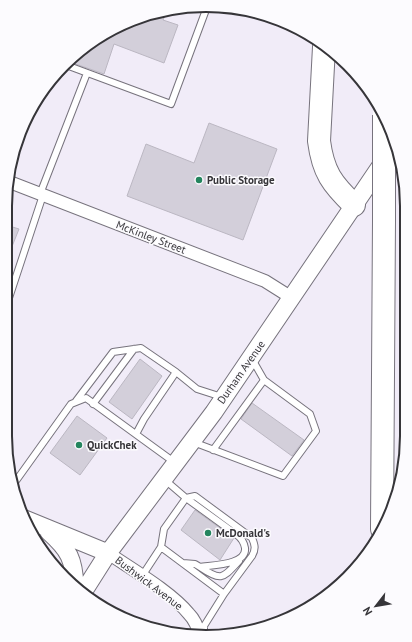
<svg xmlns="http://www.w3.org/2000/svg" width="412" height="642" viewBox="0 0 412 642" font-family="'PT Sans',sans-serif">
  <rect width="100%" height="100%" fill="#f1ecf8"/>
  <path fill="#d3cfda" stroke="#bbb7c2" d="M166,13l-3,7 15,5 -14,38 -50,-19 -10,30 -34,-12 47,-36z
    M209,123l68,26 -34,91 -116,-44 19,-52 48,19z
    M6,225l13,4 -12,30h-1z
    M140,359l22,17 -30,43 -23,-17z
    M252,403l52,37 -12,16 -51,-37z
    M77,416l30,22 -27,37 -30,-22z
    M195,510l39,28 -14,22 -39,-30z"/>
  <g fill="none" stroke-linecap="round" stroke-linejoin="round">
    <defs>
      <path id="lane" d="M66,65l105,39 36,-97
        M40,194l47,-121
        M6,307l37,-112
        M176,372l21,17 25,8
        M76,401l37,-49 28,-4 35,24 -32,47 -8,15
        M93,404l41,-55
        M193,442l90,34 33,-45 -6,-17 -46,-34 -12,-21
        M213,450l51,-70
        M165,480l21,18 51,37c4,3 7,7 8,13 2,17 -33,17 -45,19l-5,-3 -12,-1
        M13,485l58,-81 15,-6 88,64
        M195,496l57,42c3,7 4,11 0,18l-28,38 -63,-47 3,-18 22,-31z
        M200,567c22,15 23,11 39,-6
        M142,576l19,-29
        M204,635v-9l20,-32"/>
      <path id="street" d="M7,181l258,100 27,17
        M108,553c25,17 63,39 81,61 6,6 9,14 11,22"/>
      <path id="secondary" d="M25,519l83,34
        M49,532c20,18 25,27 26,55
        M82,594l26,-41 106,-141 172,-254"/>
      <path id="highway" d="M324,47l-5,94c4,31 13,43 35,64
        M382,529l2,-308"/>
    </defs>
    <use href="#lane" stroke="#77737d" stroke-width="8"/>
    <use href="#street" stroke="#77737d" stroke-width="14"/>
    <use href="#secondary" stroke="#77737d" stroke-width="19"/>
    <use href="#highway" stroke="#77737d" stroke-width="24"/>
    <use href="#lane" stroke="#fff" stroke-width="6"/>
    <use href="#street" stroke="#fff" stroke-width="12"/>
    <use href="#secondary" stroke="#fff" stroke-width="17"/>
    <use href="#highway" stroke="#fff" stroke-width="22"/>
    <defs>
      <path id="highway-bridge" d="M384,221v-106"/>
    </defs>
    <use href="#highway-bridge" stroke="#77737d" stroke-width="24" stroke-linecap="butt"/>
    <use href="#highway-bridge" stroke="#fff" stroke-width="22"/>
  </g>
  <g fill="#24855e" stroke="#fcfbfe" stroke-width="1.5">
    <circle cx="199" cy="180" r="4"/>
    <circle cx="79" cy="445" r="4"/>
    <circle cx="208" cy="533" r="4"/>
  </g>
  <g text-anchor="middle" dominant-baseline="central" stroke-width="3" stroke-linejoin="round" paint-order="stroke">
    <g font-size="11" font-weight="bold" fill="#363539" stroke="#fcfbfe" text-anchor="start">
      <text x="207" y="180">Public Storage</text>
      <text x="87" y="445">QuickChek</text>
      <text x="216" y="533">McDonald's</text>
    </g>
    <g font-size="11" fill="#363539" stroke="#fcfbfe">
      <text transform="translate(151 237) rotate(21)">McKinley Street</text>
      <text transform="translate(241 372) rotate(-55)">Durham Avenue</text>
      <text transform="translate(149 583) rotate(37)">Bushwick Avenue</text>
    </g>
  </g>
  <path d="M0 0H412V642H0ZM206 12H206A194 194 0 0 1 400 206V436A194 194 0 0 1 206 630H206A194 194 0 0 1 12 436V206A194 194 0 0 1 206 12Z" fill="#fcfbfe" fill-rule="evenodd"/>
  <path fill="none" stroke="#363539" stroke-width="2" d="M206 12H206A194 194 0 0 1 400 206V436A194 194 0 0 1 206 630H206A194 194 0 0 1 12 436V206A194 194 0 0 1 206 12Z"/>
  <g transform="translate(376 606) rotate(239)" stroke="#fcfbfe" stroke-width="3" paint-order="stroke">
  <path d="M0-3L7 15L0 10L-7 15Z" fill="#363539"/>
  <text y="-6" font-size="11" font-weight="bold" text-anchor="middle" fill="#363539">N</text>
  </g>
</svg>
